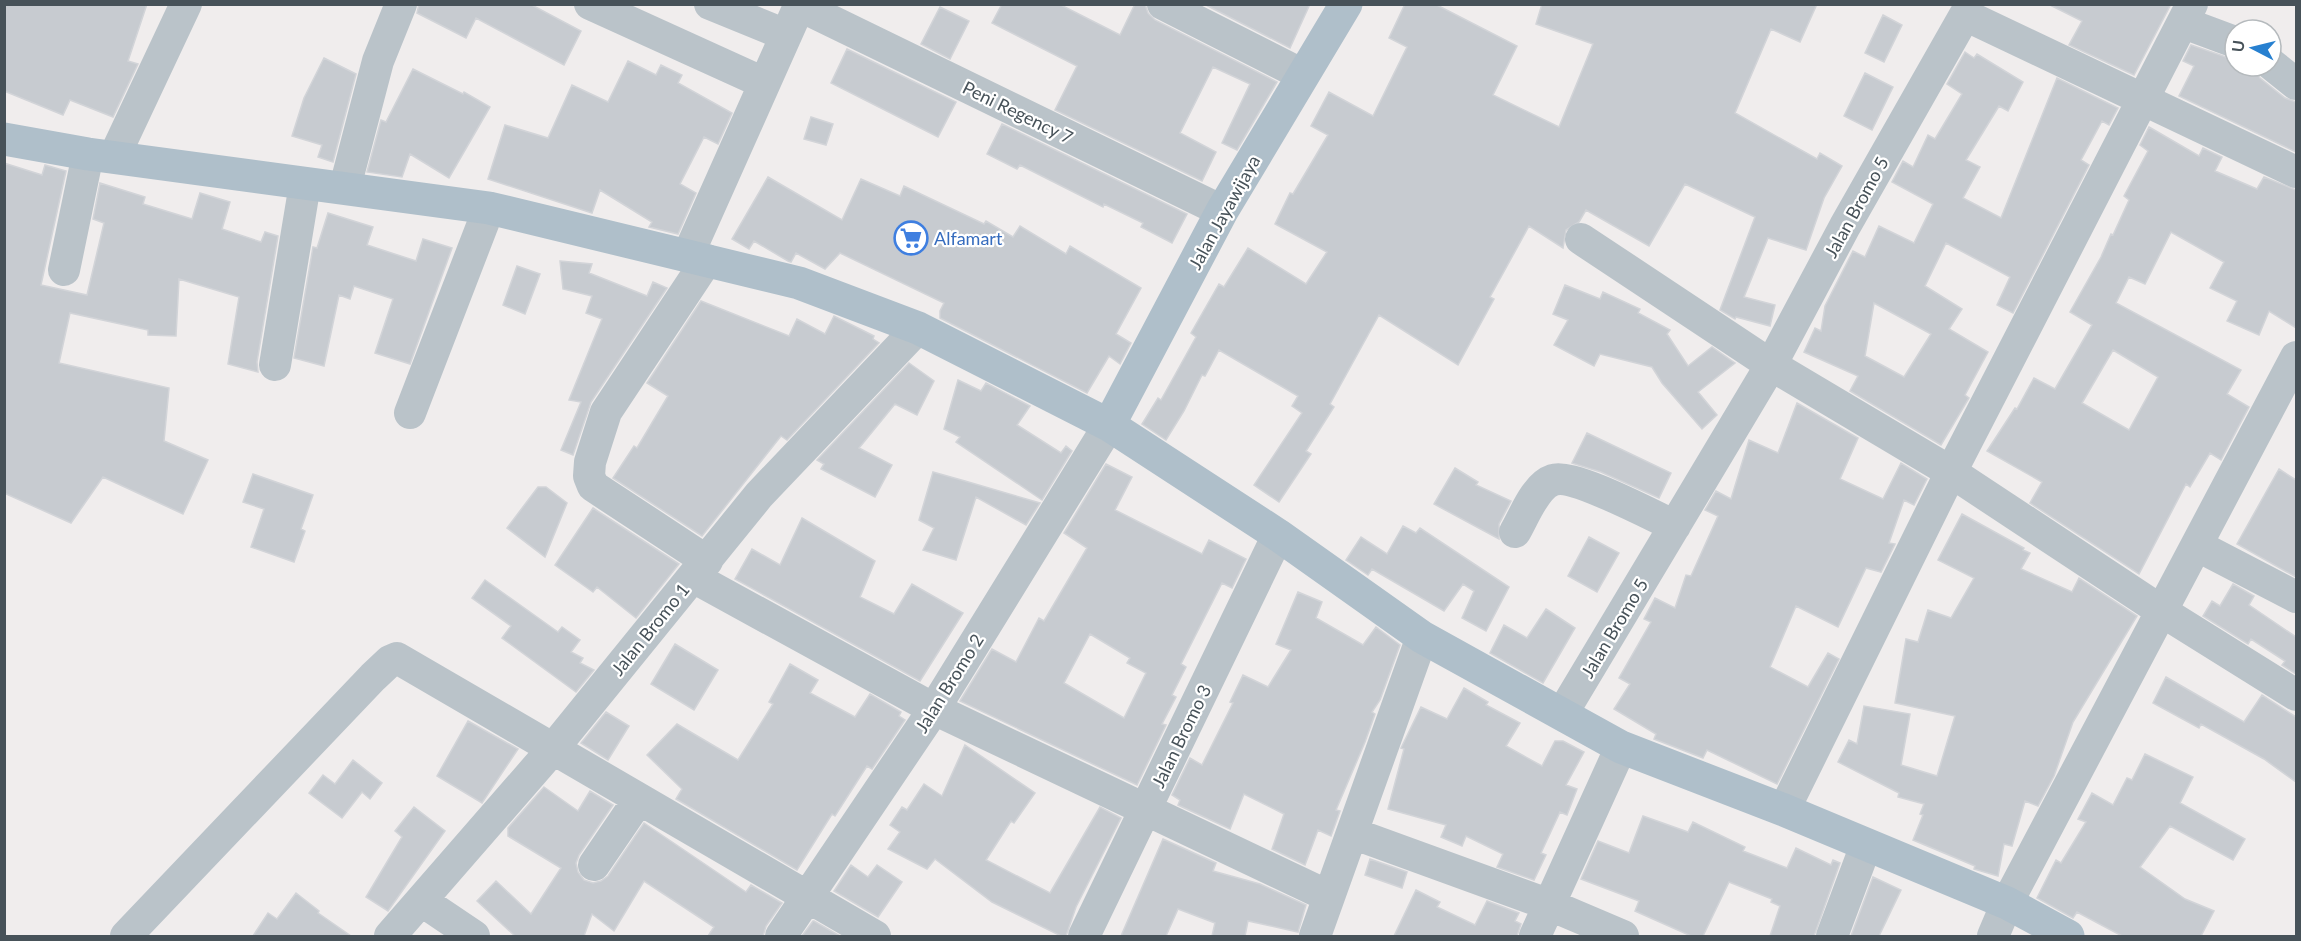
<svg xmlns="http://www.w3.org/2000/svg" width="2301" height="941" viewBox="0 0 2301 941" font-family="Lato,sans-serif">
  <rect width="100%" height="100%" fill="#f0eded"/>
  <path fill="#c7cbd0" stroke="#d2d4d8" stroke-width="1.5" fill-rule="evenodd" d="M4,4h143l-19,57 10,3 -25,53 -43,-17 -7,15 -59,-24z
    M419,4h111l51,27 -17,34 -88,-47 -10,20 -49,-25z
    M1002,4h57l61,31 15,-31h10l3,9 7,7 122,62 -40,68 -15,-7 28,-59 -37,-17 -33,66 36,19 -14,29 -147,-71 22,-44 -85,-43z
    M1204,4h106l-20,44z
    M1405,4h30l82,42 -24,49 66,32 34,-83 -57,-20 6,-20h275l-17,38 -29,-13 -36,84 82,46 3,-6 22,13 -18,32 -18,52 -38,-12 -24,59 31,8 -5,21 -34,-9 -1,2 -15,-9 35,-93 -70,-33 -36,62 -63,-36 -7,12 -13,8 -3,18 -34,-22 -39,71 4,2 -36,66 -79,-50 -49,89 4,3 -28,44 5,3 -32,48 -25,-17 48,-72 -10,-7 6,-10 -79,-46 -14,26 -3,-1 -18,36 -18,29 -24,-16 16,-26 3,2 35,-63 -5,-4 28,-49 5,3 24,-39 58,36 21,-32 -52,-28 15,-31 3,1 35,-59 -17,-9 18,-34 44,24 34,-69 -18,-9z
    M2048,4h123l-37,71 -65,-30 13,-24z
    M940,7l29,14 -19,38 -29,-15z
    M1883,15l19,10 -18,37 -19,-9z
    M2191,45l44,15v6h19l6,12 25,20 11,4v50l-117,-56 15,-30 -11,-5z
    M847,49l109,53 -18,35 -107,-54z
    M1965,52l9,6 3,-4 46,28 -15,29 -9,-5 -33,54 14,7 -17,31 38,20 56,-140 61,30 -9,17 -7,-4 -21,39 8,5 -76,148 -16,-8 13,-28 -64,-34 -21,43 37,23 -13,20 39,23 -23,43 4,3 -28,47 -91,-54 8,-15 -54,-24 11,-24 6,3 4,-25 28,-55 12,6 14,-31 35,17 19,-39 -41,-22 11,-21 10,6 15,-32 7,4 27,-45 -15,-10zM1874,303l57,31 -27,43 -39,-21z
    M324,58l32,16 -23,88 -15,-5 4,-12 -30,-9 12,-38z
    M628,61l28,14 5,-10 21,10 -4,8 54,30 -14,31 -14,-7 -24,47 16,9 -18,41 -29,-7 3,-5 -52,-32 -8,23 -104,-34 17,-54 43,13 24,-53 36,17z
    M413,69l50,25 1,-2 26,15 -41,71 -39,-24 -8,23 -35,-5 14,-52 5,2z
    M1865,73l28,14 -21,43 -28,-14z
    M811,117l22,7 -7,21 -22,-6z
    M1002,124l185,90 -15,29 -31,-16 2,-4 -39,-19 -1,3 -83,-42 -3,4 -30,-15z
    M2149,127l50,29 4,-8 19,9 -7,14 42,18 7,-12 32,13v138l-27,-17 -10,24 -32,-14 10,-20 -27,-13 14,-26 -53,-30 -26,52 -16,-7 -13,26 125,67 -14,24 22,13 -28,53 -11,-7 -20,34 -4,-3 -47,90 -109,-71 12,-21 -55,-31 28,-43 2,1 17,-31 21,11 37,-64 -22,-13 31,-55 10,-23 2,1 16,-35 -5,-4 24,-45 -8,-6zM2113,350l45,27 -29,53 -47,-27z
    M4,163l38,12 3,-10 21,6 -25,114 46,10 17,-72 -11,-4 7,-36 45,14 -2,7 49,15 8,-26 30,9 -8,27 39,13 4,-10 13,4 -21,126 1,10 -30,-8 11,-67 -60,-18 -3,57 -28,-1v-5l-78,-17 -11,50 110,25 -5,53 44,19 -25,54 -80,-37 -32,46 -67,-30z
    M768,177l74,43 19,-41 39,17 4,-10 80,38 2,-3 27,16 7,-11 46,28 4,-8 71,42 -25,46 15,9 -11,21 -11,-8 -22,37 -147,-75v-7l4,-8 -104,-50 -15,16 -29,-16 -5,9 -3,-1 -34,-20 -5,8 -17,-10z
    M328,213l45,14 -6,18 49,16 7,-22 29,9 -42,116 -35,-11 18,-54 -39,-13 -4,13 -11,-4 -15,71 -30,-8 19,-111 4,1z
    M560,261l32,3 -3,9 58,23 6,-14 14,6 -76,114 -18,53 -12,-5 20,-48 -12,-2 33,-81 -16,-6 6,-17 -29,-7z
    M517,266l23,8 -15,40 -22,-9z
    M1565,285l35,14 3,-7 37,17 -2,4 32,17 -3,4 21,32 24,-19 23,16 -37,29 19,23 -15,14 -40,-46 -10,-16 -52,-13 -6,12 -40,-21 14,-25 -15,-6z
    M701,301l88,35 8,-17 28,15 9,-18 40,20 -1,3 6,4 -92,97 -6,-4 -79,100 -89,-58 21,-32 3,2 31,-52 -21,-13z
    M909,363l25,18 -17,34 -22,-11 -36,44 33,17 -17,32 -54,-28 3,-5 -7,-4z
    M958,380l23,11 5,-8 44,23 -13,19 44,28 5,-7 6,5 -30,49 -86,-58 4,-5 -16,-8z
    M1797,403l61,35 -18,41 43,20 18,-36 26,16 -13,26 -10,-5 -15,43 6,1 -14,28 -15,-4 -28,59 -42,-21 -26,61 38,20 20,-34 11,6 -62,125 -70,-34 -4,8 -49,-19 2,-5 -42,-25 16,-25 -11,-6 32,-56 -7,-3 11,-21 20,10 11,-33 5,1 27,-60 -13,-6 11,-19 15,8 18,-59 29,13z
    M1587,433l84,40 -12,25 -58,-26 -29,-9z
    M1106,464l26,13 -17,33 87,44 7,-14 37,19 -14,29 -10,-5 -41,81 5,3 -14,28 4,2 -14,27 4,1 -29,60 -177,-84 32,-52 24,13 23,-44 5,3 43,-73 -23,-15zM1090,634l40,24 -3,5 19,10 -22,45 -60,-35z
    M1455,468l23,14 -2,3 35,16 -12,23v15l-65,-35z
    M2279,469l17,11v97l-59,-33z
    M933,472l32,9 75,22 -14,22 -50,-28 -20,63 -33,-10 11,-22 -15,-8z
    M253,474l60,21 -12,34 4,2 -11,31 -43,-15 13,-38 -21,-7z
    M538,487h8l21,16 -22,54 -38,-29z
    M593,508l86,56 -43,54 -39,-31 -4,5 -38,-27z
    M1962,514l62,34 -1,2 7,3 -9,16 51,23 7,-14 58,38 -64,106 -19,54 -16,30 -13,-5 -13,45 -8,-2 -6,32 -24,-7 1,-3 -62,-26 10,-25 -3,-1 4,-10 -26,-7 1,-4 -61,-31 11,-22 8,4 7,-38 46,8 -9,51 36,11 18,-60 -60,-13 11,-64 12,3 10,-32 23,8 23,-40 -36,-18z
    M802,518l73,43 -15,36 34,17 18,-30 51,29 -43,68 -185,-102 17,-30 28,16z
    M1403,526l13,7 4,-5 89,59 -23,44 -24,-13 12,-27 -11,-7 -19,27 -72,-42 -4,6 -22,-15 15,-23 26,17z
    M1589,537l30,16 -22,39 -29,-16z
    M485,580l73,52 4,-5 18,13 -9,12 12,6 -3,5 14,7 -18,22 -74,-54 9,-12 -39,-28z
    M2233,584l21,12 -5,9 47,32v37l-14,-9 3,-4 -34,-22 -3,5 -45,-28 9,-15 8,5z
    M1298,592l24,10 -6,16 47,27 13,-18 24,18 -20,55 -8,12 3,2 -10,28 -29,68 4,1 -9,25 -13,-6 -13,35 -33,-16 12,-35 -40,-20 -14,35 -52,-24 2,-5 -8,-5 18,-37 12,7 31,-62 -3,-1 13,-27 25,12 23,-37 -15,-6z
    M1546,609l29,19 -32,55 -53,-30 14,-28 23,13z
    M675,644l43,26 -24,40 -43,-26z
    M790,664l28,16 -8,13 45,24 15,-23 31,18 -2,4 6,4 -33,49 -5,-3 -32,50 -3,-2 -35,56 -121,-71 6,-10 -35,-34 30,-31 61,36 35,-56 -4,-2z
    M2166,677l78,45 18,-27 34,22v65l-32,-23 -63,-35 -2,4 -46,-25z
    M1464,688l24,14 -2,3 34,18 -14,23 36,20 13,-25h8l21,11 -18,33 11,4 -10,26 -7,-3 -19,41 5,2 -12,25 -37,-13 6,-13 -37,-18 -4,10 -21,-9 5,-12 -58,-16 16,-60 -3,-1 20,-41 26,12z
    M606,712l23,14 -21,34 -27,-17z
    M468,721l50,28 -36,54 -45,-27z
    M965,745l70,48 -21,30 -3,-2 -25,39 64,33 50,-86 21,11 -45,89 -10,29h-5l-69,-34 -57,-43 -8,10 -39,-20 12,-17 -10,-7 12,-18 5,3 17,-26 18,12z
    M2145,754l48,23 -13,26 65,36 -12,21 -63,-34 -30,41 45,32 29,12 -13,25h-79l-45,-24 -4,6 -36,-20 19,-38 5,3 25,-41 -8,-3 14,-26 21,12 14,-27 5,2z
    M353,760l29,23 -12,16 -8,-7 -20,26 -33,-25 14,-18 12,9z
    M544,787l34,24 12,-20 23,14 -34,50 -3,8 2,9 6,8 9,3 8,-2 7,-5 36,-53 102,69 5,-7 31,18 -16,23 -3,10h-55l6,-9 -70,-46 -30,50 -22,-17 -8,22h-69l-38,-35 19,-20 35,33 30,-46 -53,-32v-8z
    M414,807l31,24 -57,80 -22,-14 36,-60 -7,-6z
    M1643,816l45,16 5,-10 52,25 -2,4 44,17 9,-20 35,17 2,-5 7,3 -26,73h-44l10,-30 -9,-4 1,-3 -43,-17 -26,54h-12l-56,-25 4,-10 -58,-22 17,-38 31,12z
    M1163,839l53,24 -3,8 47,13 46,21 -8,27 -50,-11 -3,15h-33l3,-13 -37,-14 -12,27h-45z
    M1370,859l37,13 -5,16 -37,-13z
    M851,865l17,12 9,-12 25,17 -24,35 -44,-26z
    M1873,877l28,13 -22,46h-28z
    M1416,890l24,12 -3,5 38,18 12,-24 32,12 -4,8 6,3 -4,12h-123z
    M296,893l23,18 -1,2 33,23h-98l15,-23 9,6z
    M813,921h1l26,15h-38z"/>
  <g fill="none" stroke-linecap="round" stroke-linejoin="round">
    <path stroke="#bac3c9" stroke-width="32" d="M590,4l174,79
      M710,4l76,31
      M1163,4l140,71
      M813,12l409,199
      M2184,23l51,19
      M2271,64l25,20
      M114,157l72,-153
      M345,187l33,-126 23,-57
      M1581,239l190,126 180,107 212,140 133,83
      M688,255l112,-251
      M64,270l24,-116
      M275,365l30,-181
      M410,413l79,-205
      M1515,532c9,-15 20,-46 38,-52 20,-7 100,36 122,46
      M2198,546l98,51
      M707,561l-114,-75 -4,-10 1,-14 16,-50 101,-152
      M693,577l241,132 394,187
      M1562,714l209,-349 74,-139 120,-211 331,157
      M1784,810l167,-338 241,-468
      M1352,833l198,72 73,31
      M594,865l45,-66
      M422,901l52,35
      M126,936l247,-259 17,-16 7,-3 478,278
      M390,936l162,-186 207,-255 159,-167
      M781,936l153,-227 175,-284
      M1084,936l194,-401
      M1315,936l107,-299
      M1535,936l86,-189
      M1832,936l34,-91
      M1993,936l14,-33 289,-546"/>
    <path stroke="#afbfca" stroke-width="33" d="M4,139l84,15 401,54 310,75 119,45 191,97 169,110 144,102 199,110 163,63 223,93 61,33
      M1109,425l113,-214 124,-207"/>
  </g>
  <defs>
    <symbol id="supermarket-ring" viewBox="-11 -11 22 22"><circle r="9.5" fill="#fff" stroke="#3f7fe0" stroke-width="1.5"/><path d="M-6-5.5h2.5l.6 2H6L4.5 2H-2.5L-4.4-4H-6ZM-1.5 3.2a1.3 1.3 0 1 0 .1 0ZM3 3.2a1.3 1.3 0 1 0 .1 0Z" fill="#3f7fe0"/></symbol>
  </defs>
  <g fill-rule="evenodd">
    <use href="#supermarket-ring" x="892" y="219" width="38" height="38"/>
  </g>
  <g text-anchor="middle" dominant-baseline="central" stroke-width="4.5" stroke-linejoin="round" paint-order="stroke">
    <g font-size="18" fill="#475259" stroke="#fff">
      <text transform="translate(1018 112) rotate(26)">Peni Regency 7</text>
      <text transform="translate(1856 207) rotate(-61)">Jalan Bromo 5</text>
      <text transform="translate(1224 212) rotate(-61)">Jalan Jayawijaya</text>
      <text transform="translate(1614 628) rotate(-59)">Jalan Bromo 5</text>
      <text transform="translate(650 629) rotate(-51)">Jalan Bromo 1</text>
      <text transform="translate(949 683) rotate(-58)">Jalan Bromo 2</text>
      <text transform="translate(1181 736) rotate(-64)">Jalan Bromo 3</text>
    </g>
    <g font-size="18" fill="#366cbe" stroke="#fff" text-anchor="start">
      <text x="934" y="238">Alfamart</text>
    </g>
  </g>
  <rect width="2301" height="941" fill="none" stroke="#475259" stroke-width="12"/>
  <g transform="translate(2253 48) rotate(277)"><circle r="28" fill="#ffffff" stroke="#b5babd" stroke-width="1.5"/>
  <path d="M0-4.5L10 22L0 15L-10 22Z" fill="#2780d0"/>
  <text y="-9" font-size="16" font-weight="bold" text-anchor="middle" fill="#475259">U</text>
  </g>
</svg>
